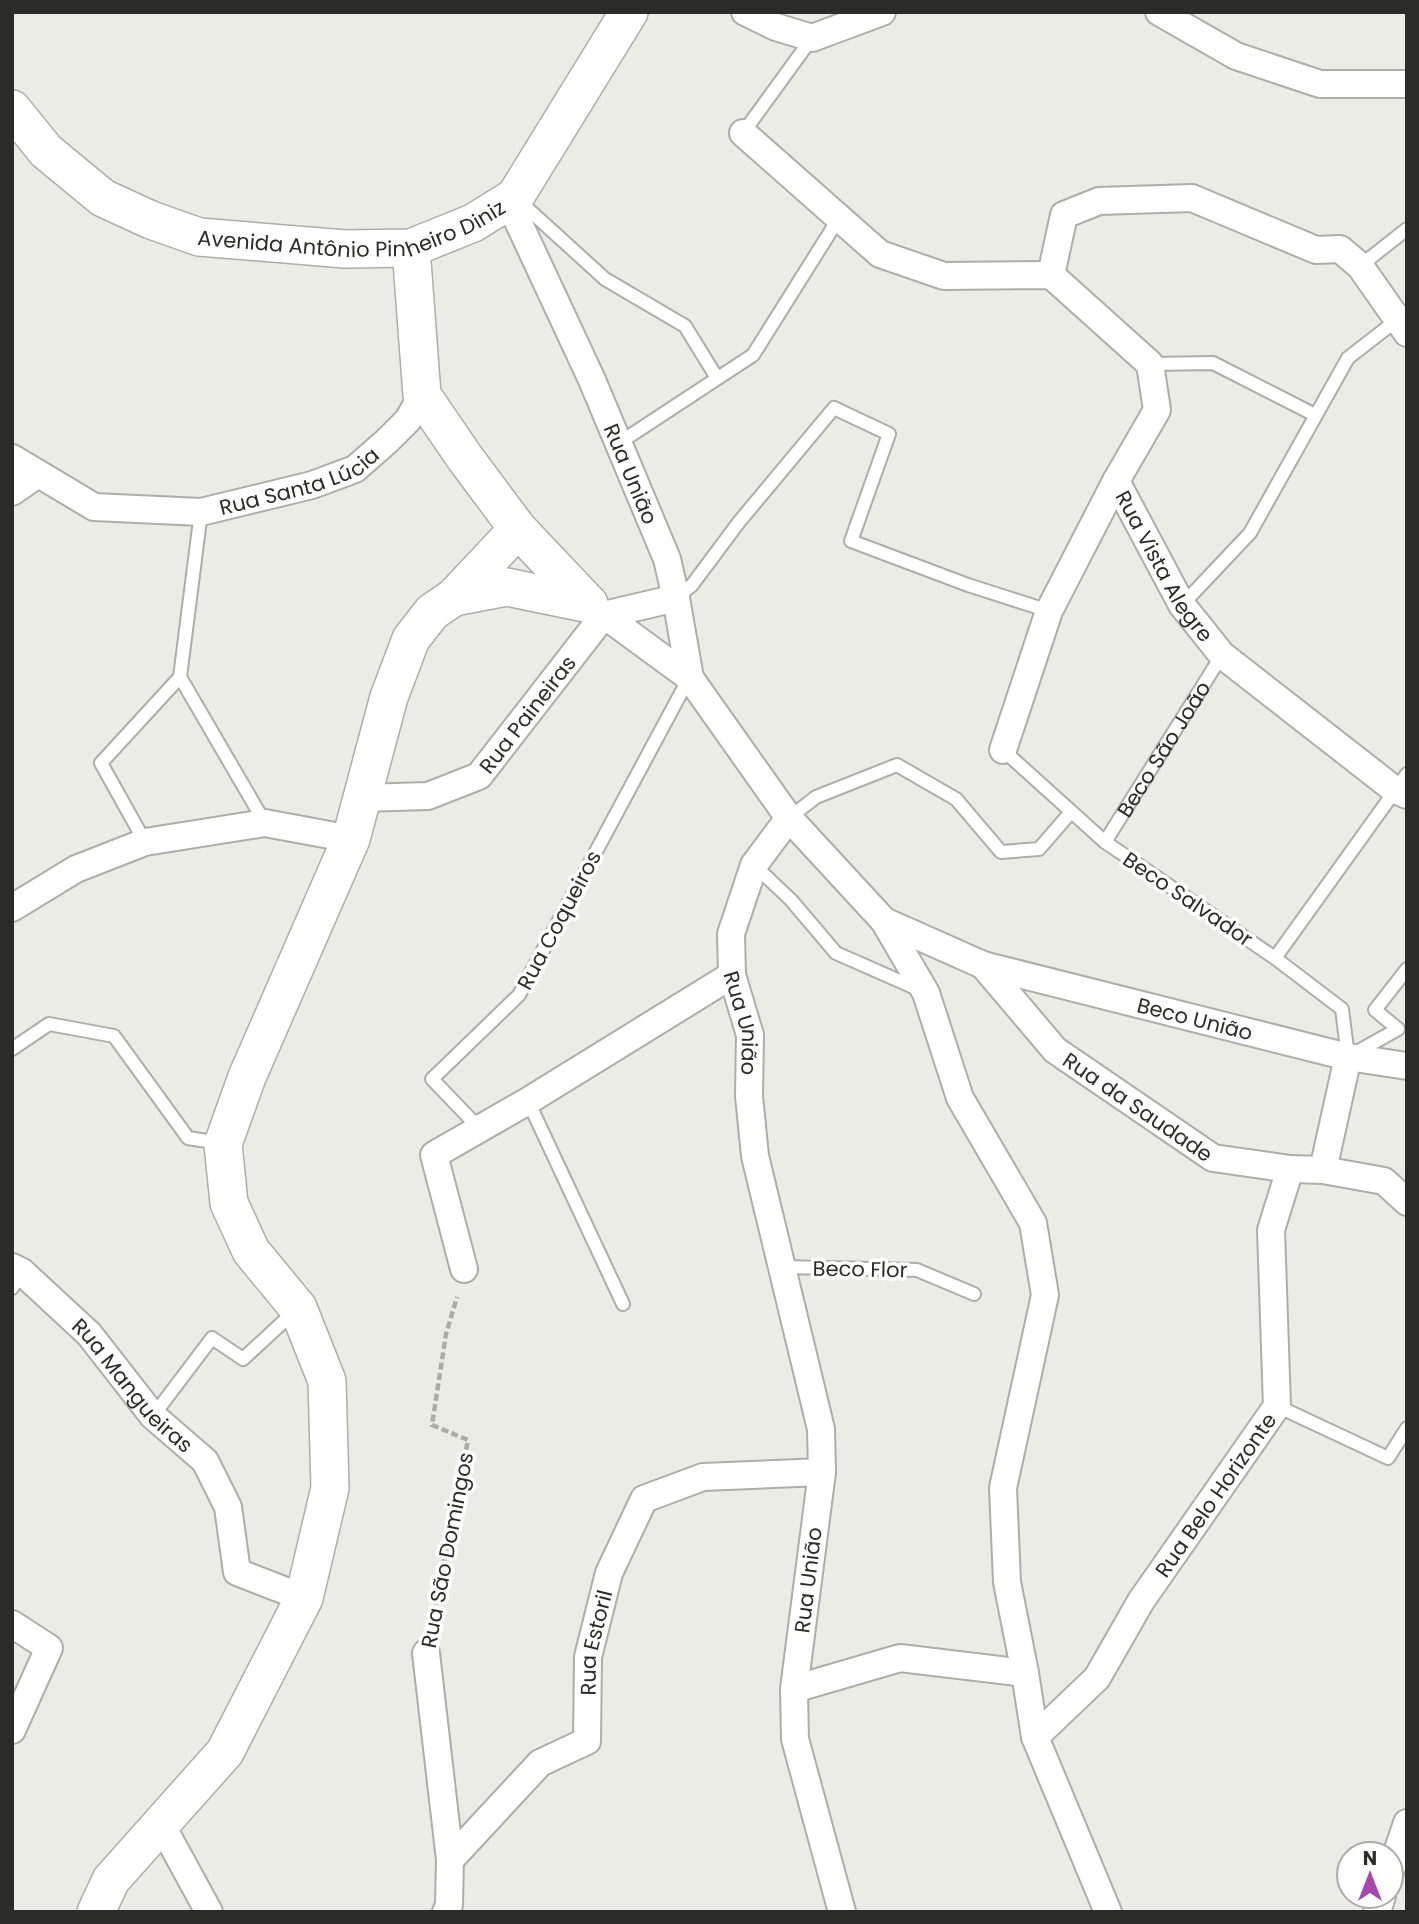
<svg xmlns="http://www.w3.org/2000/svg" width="1419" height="1924" viewBox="0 0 1419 1924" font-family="Poppins,sans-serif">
  <rect width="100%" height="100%" fill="#ebece5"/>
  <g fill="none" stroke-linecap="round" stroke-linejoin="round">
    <defs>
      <g id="lane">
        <path d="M743,133l69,-95"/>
        <path d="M517,199l88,80 80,47 32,52"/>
        <path d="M1360,266l47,-37"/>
        <path d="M1150,364l63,-1 102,52"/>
        <path d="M619,443l134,-88 86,-137"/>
        <path d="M201,512l-21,165 85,146"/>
        <path d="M676,598l16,-13 47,-63 95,-114 55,26 -38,107 117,44 81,26"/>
        <path d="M1182,605l68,-72 98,-175 49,-38"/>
        <path d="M1003,750l102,92 170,116 67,51 6,48 50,-28 -23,-19 32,-41"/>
        <path d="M789,818l27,-21 81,-32 59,34 45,53 38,-3 32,-37"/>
        <path d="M145,842l-44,-79 79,-86"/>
        <path id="s1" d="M1105,842l117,-187"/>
        <path d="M754,865l37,35 45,53 84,37"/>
        <path d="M1275,958l132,-184"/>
        <path d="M12,1049l37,-25 65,12 74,102 32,5"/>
        <path d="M528,1101l95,203"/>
        <path d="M480,1129l-48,-50 87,-84 170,-317"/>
        <path d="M782,1267l135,3 57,24"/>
        <path d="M12,1288l10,-16"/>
        <path d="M1277,1406l111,52 19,-30"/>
        <path d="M153,1416l59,-78 31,21 52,-48"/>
      </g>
      <g id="street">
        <path d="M745,12l31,15 36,11 70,-26"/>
        <path d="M1159,12l77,44 84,28h87"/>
        <path d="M743,133l137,121 64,22 107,-1 99,89 7,46 -41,71 -67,130 -46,139"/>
        <path id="s2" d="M509,202l83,178 75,179 9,39 14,80 99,140 -35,47 -23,69 1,41 18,60 -1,61 6,60 66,273 1,43 -28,217 1,50 47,173"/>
        <path d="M1051,275l13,-60 35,-14 93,-3 124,52 24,-1 20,17 47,67"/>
        <path id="s3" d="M12,458l82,49 107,5 111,-27 43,-16 32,-28 21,-21 14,-25"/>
        <path id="s4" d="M1116,481l66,124 40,50 173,135 12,5"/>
        <path d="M12,492l26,-18"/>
        <path d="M596,609l94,69"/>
        <path id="s5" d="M363,798l65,-2 51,-20 125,-161 72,-17"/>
        <path id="s6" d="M789,818l95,103 99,44 365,92 59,9"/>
        <path d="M12,908l64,-39 69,-27 120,-19 86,16"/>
        <path d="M884,921l42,72 34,105 73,125 12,72 -42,193 4,94 18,91 10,64 73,175"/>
        <path id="s7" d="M983,965l72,85 158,108 77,11 33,1 61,11 23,21"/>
        <path d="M1323,1170l25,-113"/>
        <path id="s8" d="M12,1267l10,5 67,62 64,82 52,45 23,46 9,65 67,26"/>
        <path d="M464,1269l-30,-114 94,-54 204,-126"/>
        <path d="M12,1624l37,24 -37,82"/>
        <path d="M426,1653l24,207"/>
        <path d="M794,1689l106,-31 125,15"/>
        <path id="s9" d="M1035,1737l62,-59 44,-77 136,-195 -6,-176 19,-61"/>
        <path d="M161,1824l48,88"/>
        <path d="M1391,1870l16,-47"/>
        <path id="s10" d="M446,1912l3,-7 1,-45 90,-97 47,-22 1,-84 21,-84 35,-74 59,-22 119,-5"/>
        <path d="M1377,1912l5,-16"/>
      </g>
      <g id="secondary">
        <path id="s11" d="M12,109l34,42 57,47 48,22 48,17 146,12 66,-1 62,-25 42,-26 114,-185"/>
        <path d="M411,248l11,147 43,63 53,71 71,75"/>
        <path d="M454,597l53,-10 82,17"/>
        <path d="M96,1912l15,-32 114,-128 79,-154 26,-110 -3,-107 -29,-73 -47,-57 -22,-48 -6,-59 24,-67 104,-238 38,-142 22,-58 21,-27 22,-15 64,-68"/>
      </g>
    </defs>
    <use href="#lane" stroke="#adaea7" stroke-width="16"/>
    <use href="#street" stroke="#adaea7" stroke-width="30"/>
    <use href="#secondary" stroke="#adaea7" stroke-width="40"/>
    <path stroke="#abaca7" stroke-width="4.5" stroke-dasharray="7 3.5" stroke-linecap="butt" d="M432,1625l36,-185 -36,-15 14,-91 11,-37"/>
    <use href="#lane" stroke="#fff" stroke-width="12"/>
    <use href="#street" stroke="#fff" stroke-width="26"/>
    <use href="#secondary" stroke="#fff" stroke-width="37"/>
  </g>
  <g text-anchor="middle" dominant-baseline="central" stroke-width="7" stroke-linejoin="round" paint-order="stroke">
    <g font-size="21" fill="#2b2c29" stroke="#fff">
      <text stroke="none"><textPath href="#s11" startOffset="388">Avenida Antônio Pinheiro Diniz</textPath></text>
      <text stroke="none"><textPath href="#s2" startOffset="298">Rua União</textPath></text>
      <text stroke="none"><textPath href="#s3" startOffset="306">Rua Santa Lúcia</textPath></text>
      <text stroke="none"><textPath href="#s4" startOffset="98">Rua Vista Alegre</textPath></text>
      <text stroke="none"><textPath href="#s5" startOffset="198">Rua Paineiras</textPath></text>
      <text stroke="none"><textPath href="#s1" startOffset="110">Beco São João</textPath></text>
      <text transform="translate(1188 899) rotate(34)">Beco Salvador</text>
      <text transform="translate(559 920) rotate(-62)">Rua Coqueiros</text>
      <text stroke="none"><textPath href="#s6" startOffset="467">Beco União</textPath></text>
      <text stroke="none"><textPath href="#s2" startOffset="905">Rua União</textPath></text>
      <text stroke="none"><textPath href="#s7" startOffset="212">Rua da Saudade</textPath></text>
      <text transform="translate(860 1269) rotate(1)">Beco Flor</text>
      <text stroke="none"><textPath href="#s8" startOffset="170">Rua Mangueiras</textPath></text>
      <text stroke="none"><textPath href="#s9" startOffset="304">Rua Belo Horizonte</textPath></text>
      <text transform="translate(447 1550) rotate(-79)">Rua São Domingos</text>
      <text transform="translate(808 1580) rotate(-83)">Rua União</text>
      <text stroke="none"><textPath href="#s10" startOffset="336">Rua Estoril</textPath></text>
    </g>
  </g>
  <rect width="1419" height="1924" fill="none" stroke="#2b2c29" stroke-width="28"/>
  <g transform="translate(1370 1875)"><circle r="33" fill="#ffffff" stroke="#aaaba9" stroke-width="2"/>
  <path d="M0-5L12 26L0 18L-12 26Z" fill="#a747af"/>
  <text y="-10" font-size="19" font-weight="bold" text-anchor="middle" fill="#2b2c29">N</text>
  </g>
</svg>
